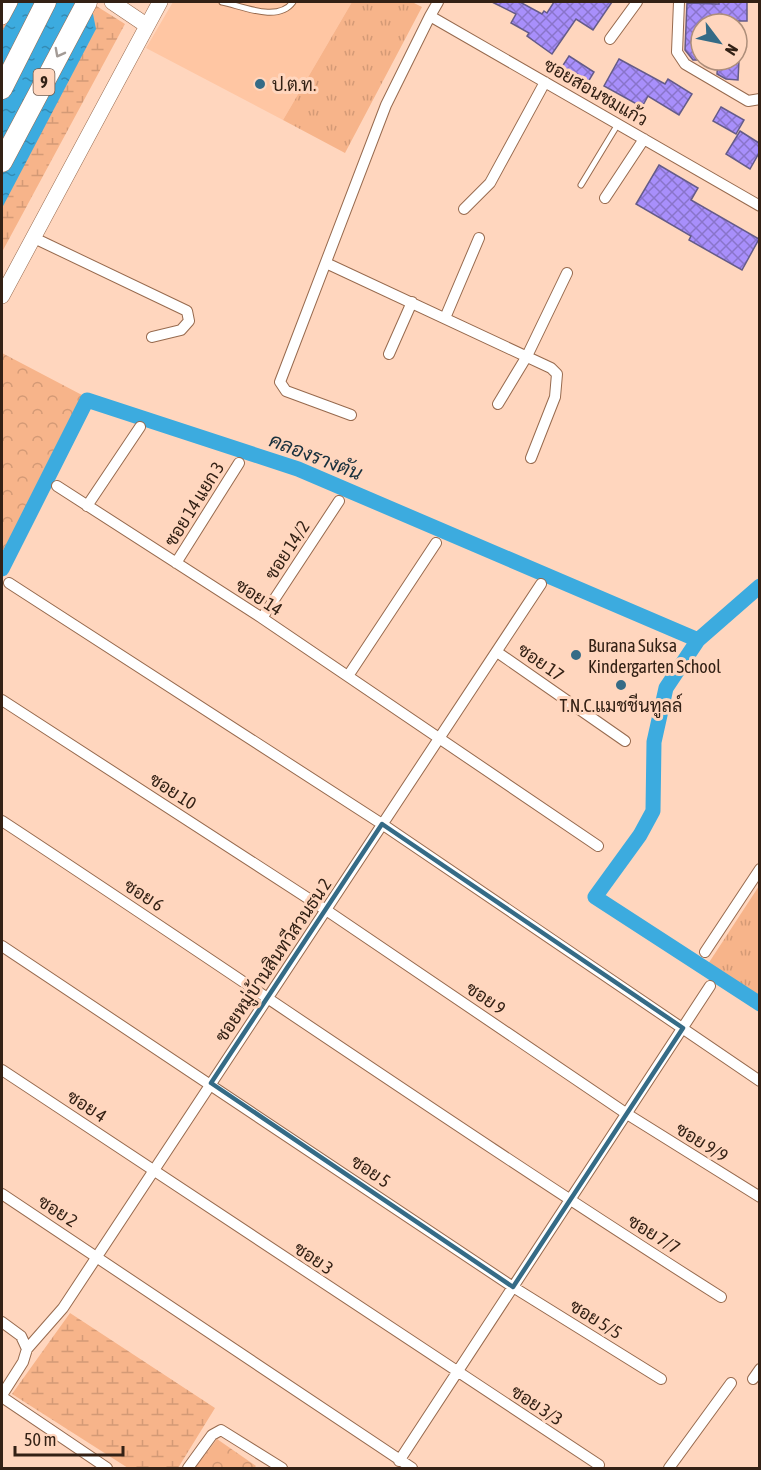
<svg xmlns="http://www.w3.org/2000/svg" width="761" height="1470" viewBox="0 0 761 1470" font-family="'Asap Condensed',Sarabun,sans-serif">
  <defs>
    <pattern id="grass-tufts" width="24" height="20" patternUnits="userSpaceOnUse" patternTransform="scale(1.5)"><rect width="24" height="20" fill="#f7b48a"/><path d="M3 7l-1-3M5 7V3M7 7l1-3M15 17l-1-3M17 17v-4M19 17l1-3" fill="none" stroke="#d49a76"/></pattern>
    <pattern id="forest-crowns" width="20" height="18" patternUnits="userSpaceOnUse" patternTransform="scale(1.5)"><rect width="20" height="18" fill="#f7b48a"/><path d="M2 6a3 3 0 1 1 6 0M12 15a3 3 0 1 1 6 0" fill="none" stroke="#d49a76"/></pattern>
    <pattern id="wetland-marsh" width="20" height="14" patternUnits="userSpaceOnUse" patternTransform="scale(1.5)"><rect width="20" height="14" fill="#f7b48a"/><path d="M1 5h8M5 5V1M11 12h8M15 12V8" fill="none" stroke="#d49a76"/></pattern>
    <pattern id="water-ripples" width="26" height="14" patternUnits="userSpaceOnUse" patternTransform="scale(1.5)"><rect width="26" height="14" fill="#3cabdf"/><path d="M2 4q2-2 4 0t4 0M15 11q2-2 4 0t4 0" fill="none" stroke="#338bb4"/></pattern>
    <pattern id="building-cross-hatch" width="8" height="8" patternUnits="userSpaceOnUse" patternTransform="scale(1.5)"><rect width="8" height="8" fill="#a88ffb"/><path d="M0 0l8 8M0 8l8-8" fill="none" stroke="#8974ca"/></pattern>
  </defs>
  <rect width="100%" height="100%" fill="#ffd6be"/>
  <path fill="#ffc6a3" d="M173,2h179l-69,118 -137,-72z"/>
  <path fill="url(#grass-tufts)" d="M352,2h60l10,5 -77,146 -62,-33z
    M759,886v112l-51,-34z"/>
  <path fill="url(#forest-crowns)" d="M2,353l80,42 -80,164z
    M217,1439l39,27 -2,2h-59z"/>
  <path fill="url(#wetland-marsh)" d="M4,2h86l35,22 -123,228v-246z
    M70,1313l145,95 -37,60h-50l-116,-74z"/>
  <path fill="url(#water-ripples)" d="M18,2h59l16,12 3,15 -94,179v-176z"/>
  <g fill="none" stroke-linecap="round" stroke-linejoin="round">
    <path stroke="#3cabdf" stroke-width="15" d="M2,569l85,-169 211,69 400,171
      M760,586l-62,54 -32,48 -12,54 -1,69 -13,24 -45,62 165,107"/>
  </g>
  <path fill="url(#building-cross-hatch)" stroke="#645b88" stroke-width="1.5" d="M492,2h28l22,12 2,-3 3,2 7,-11h58l-19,28 -17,-11 -24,35 -25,-18 2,-3 -18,-10 5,-9z
    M719,2h28v19h-35v3h-11v36h-8l-8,-10 2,-47 32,1z
    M569,56l25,16 -12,20 -26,-16z
    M619,59l46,25 3,-5 24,15 -13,21 -31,-19 -6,11 -38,-21z
    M718,60h21l-1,20 -12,-1 -9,-5z
    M721,107l23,13 -8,14 -23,-13z
    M740,131l19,12v10l-9,16 -24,-15z
    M659,165l39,23 -7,12 68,39 -17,31 -53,-30 2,-4 -55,-32z"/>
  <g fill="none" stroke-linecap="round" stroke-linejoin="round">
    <defs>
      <path id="lane" d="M222,2c20,4 56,21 71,0
        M581,185l37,-61"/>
      <path id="street" d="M438,2l-8,14 330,190
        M679,2l-2,50 8,12 63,37 12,-2
        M610,39l27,-37
        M605,198l39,-59
        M464,209l26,-26 55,-101
        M32,237l155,74 2,10 -8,9 -29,7
        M326,263l225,105 6,6 -2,23 -24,61
        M445,318l34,-80
        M389,354l23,-52
        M498,404l29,-48 40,-83
        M351,415l-65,-24 -6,-9 106,-277 44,-89
        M57,486l205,132 336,228
        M87,506l53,-79
        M176,563l63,-100
        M9,583l373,241 378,257
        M262,618l77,-117
        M497,652l128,89
        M348,676l88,-133
        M2,700l324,210 301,204 133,83
        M2,821c240,158 476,322 719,476
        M2,946l511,341 148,92
        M705,952l55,-83
        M2,1070l597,395
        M2,1194l410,274
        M2,1322l19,14 6,13
        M27,1349l36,-41 478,-724
        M753,1379l7,-10
        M2,1395l21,-33 4,-13
        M2,1397l105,71
        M399,1461l311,-475
        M188,1468l24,-33 9,-5 61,38
        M669,1468l62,-85"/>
      <path id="secondary" d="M112,2l34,23
        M2,17l8,-15
        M2,296l158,-294"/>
      <path id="highway" d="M2,89l44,-87
        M2,162l85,-160"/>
    </defs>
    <use href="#lane" stroke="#976a4e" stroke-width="7"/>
    <use href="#street" stroke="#976a4e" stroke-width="12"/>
    <use href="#secondary" stroke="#976a4e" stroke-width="16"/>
    <use href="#highway" stroke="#976a4e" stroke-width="21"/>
    <use href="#lane" stroke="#fff" stroke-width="5"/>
    <use href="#street" stroke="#fff" stroke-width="10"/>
    <use href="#secondary" stroke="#fff" stroke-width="15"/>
    <use href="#highway" stroke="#fff" stroke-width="20"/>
  </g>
  <defs><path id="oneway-chevron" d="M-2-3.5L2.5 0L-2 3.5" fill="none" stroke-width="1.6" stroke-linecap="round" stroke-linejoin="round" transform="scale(1.5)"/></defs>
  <use stroke="#a39b96" href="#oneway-chevron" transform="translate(59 53) rotate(118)"/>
  <path fill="none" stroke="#356b86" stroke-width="4.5" stroke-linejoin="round" d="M382,824l301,204 -170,259 -302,-204z"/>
  <g fill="#356b86" stroke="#ffd6be" stroke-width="2">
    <circle cx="260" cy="84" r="6"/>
    <circle cx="576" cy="655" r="6"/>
    <circle cx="621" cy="685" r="6"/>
  </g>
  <g text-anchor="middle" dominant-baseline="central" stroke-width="6" stroke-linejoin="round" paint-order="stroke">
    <rect fill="#ffd6be" stroke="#705748" stroke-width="1.5" x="33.5" y="69" width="21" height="26" rx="4.5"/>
    <g font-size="16" font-weight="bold" fill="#332115">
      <text x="44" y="82">9</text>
    </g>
    <g font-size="18" fill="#332115" stroke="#ffd6be" text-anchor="start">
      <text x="272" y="84">ป.ต.ท.</text>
      <text x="588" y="645">Burana Suksa<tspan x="588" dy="21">Kindergarten School</tspan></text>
      <text x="621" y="705" text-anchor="middle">T.N.C.แมชชีนทูลล์</text>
    </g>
    <g font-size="18" fill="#332115" stroke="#ffd6be">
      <text transform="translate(596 92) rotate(30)">ซอยสอนชมแก้ว</text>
      <text transform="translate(194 504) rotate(-58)">ซอย 14 แยก 3</text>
      <text transform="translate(287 550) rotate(-57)">ซอย 14/2</text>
      <text transform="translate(259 597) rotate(33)">ซอย 14</text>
      <text transform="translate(541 662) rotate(35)">ซอย 17</text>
      <text transform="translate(173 791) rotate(33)">ซอย 10</text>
      <text transform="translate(144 895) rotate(33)">ซอย 6</text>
      <text transform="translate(273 960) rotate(-56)">ซอยหมู่บ้านสินทวีสวนธน 2</text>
      <text transform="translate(486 998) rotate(34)">ซอย 9</text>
      <text transform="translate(87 1106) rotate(33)">ซอย 4</text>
      <text transform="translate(702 1142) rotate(32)">ซอย 9/9</text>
      <text transform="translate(371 1171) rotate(34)">ซอย 5</text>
      <text transform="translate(58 1211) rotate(33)">ซอย 2</text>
      <text transform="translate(654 1234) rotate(32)">ซอย 7/7</text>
      <text transform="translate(314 1258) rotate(34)">ซอย 3</text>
      <text transform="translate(596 1319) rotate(32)">ซอย 5/5</text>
      <text transform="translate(537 1405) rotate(33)">ซอย 3/3</text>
    </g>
    <g font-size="20" font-style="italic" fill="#19303d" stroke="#ffd6be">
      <text transform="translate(316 456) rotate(21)">คลองรางตัน</text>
    </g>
  </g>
  <rect width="761" height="1470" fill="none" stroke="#332115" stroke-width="6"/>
  <g transform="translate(719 42) rotate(122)"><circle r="28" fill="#ffd6be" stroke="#ad8e7a" stroke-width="1.5"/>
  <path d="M0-4.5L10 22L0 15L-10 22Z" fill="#356b86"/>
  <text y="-9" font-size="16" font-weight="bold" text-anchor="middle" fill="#332115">N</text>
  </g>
  <path d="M15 1446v9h108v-9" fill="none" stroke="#332115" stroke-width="3"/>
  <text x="24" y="1446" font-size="18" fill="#332115" stroke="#ffd6be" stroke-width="4.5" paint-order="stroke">50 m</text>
</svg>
